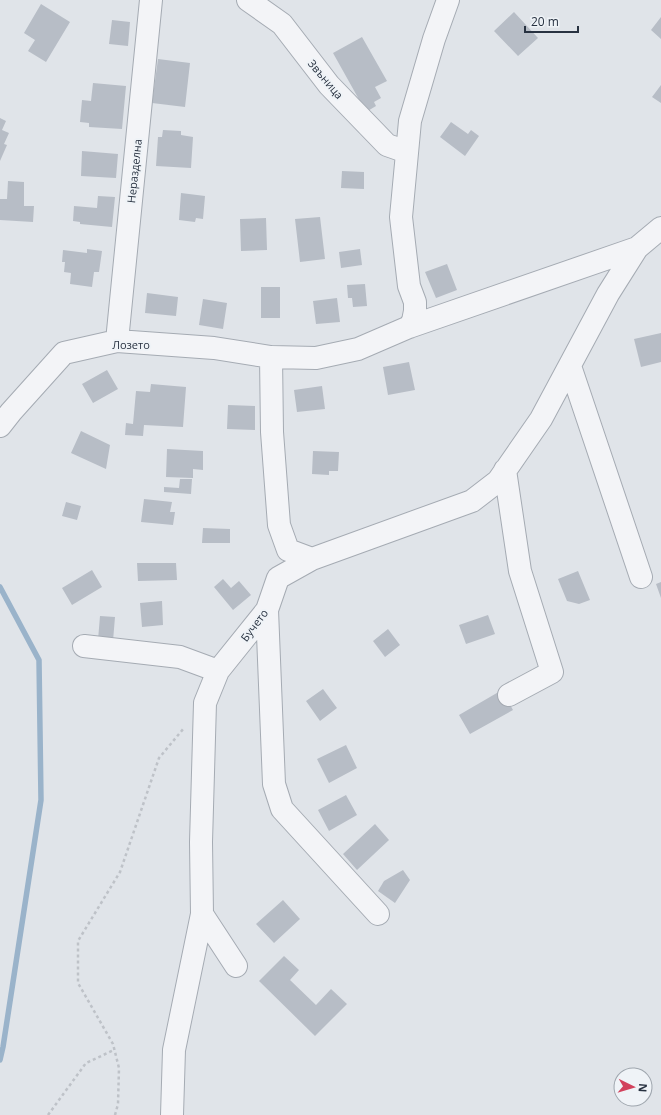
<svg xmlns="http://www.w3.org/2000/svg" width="661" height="1115" viewBox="0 0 661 1115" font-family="'Open Sans',sans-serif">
  <rect width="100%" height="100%" fill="#e0e4e9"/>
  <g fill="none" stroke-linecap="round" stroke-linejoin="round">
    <path stroke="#9ab3ca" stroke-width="5.5" d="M0,587l39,73 2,140 -38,247 -3,13"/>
  </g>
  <path fill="#b7bdc6" d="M41,4l29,18 -24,40 -18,-11 7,-11 -11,-7z
    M514,12l24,26 -20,18 -24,-25z
    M661,17v22l-10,-9z
    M112,20l18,2 -2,24 -19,-2z
    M362,37l25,44 -12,6 6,11 -7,4 2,4 -10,6 -33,-59z
    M158,59l32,4 -5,44 -33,-4z
    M93,83l33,3 -4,43 -33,-2v-4l-9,-1 2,-22 9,1z
    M661,85v18l-9,-6z
    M0,118l6,3 -4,9 7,3 -5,11 3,1 -7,16z
    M451,122l17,12 3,-4 8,6 -14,20 -25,-19z
    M163,130l18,1v4l12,2 -2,31 -35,-2 2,-29h4z
    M82,151l36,3 -2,24 -35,-2z
    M342,171l22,1v17l-23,-1z
    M8,181l16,1v24h10l-1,16 -33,-2v-21h7z
    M181,193l24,3 -2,23 -7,-1 -1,4 -16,-2z
    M98,196l17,1 -3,30 -32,-3v-2l-7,-1 1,-15 23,2z
    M320,217l5,42 -25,3 -5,-43z
    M266,218l1,32 -26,1 -1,-32z
    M87,249l15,2 -3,21h-5l-2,15 -22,-3 1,-11 -7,-1 1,-10h-3l1,-12 24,3z
    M360,249l2,16 -21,3 -2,-16z
    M447,264l10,26 -21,8 -11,-26z
    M365,284l2,22 -14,1 -1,-9h-4l-1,-13z
    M261,287h19v31h-19z
    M147,293l31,4 -2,19 -31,-3z
    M337,298l3,24 -24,2 -3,-23z
    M203,299l24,4 -4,26 -24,-4z
    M661,333v29l-20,5 -7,-28z
    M409,362l6,28 -27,5 -5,-28z
    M107,370l11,19 -25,14 -11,-19z
    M151,384l35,3 -3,40 -39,-2 -1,11 -18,-1 1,-12 7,1 3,-33 14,1z
    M322,386l3,23 -28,3 -3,-22z
    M228,405l27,1v24l-28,-1z
    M81,431l29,14 -4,24 -35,-16z
    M167,449l36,2v19l-10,-1v9l-27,-1z
    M313,451l26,1 -1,19h-9v4l-17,-1z
    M180,479h12l-1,15 -27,-2v-5l15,1z
    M144,499l28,3 -2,10h5l-2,13 -32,-3z
    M66,502l15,4 -4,14 -15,-4z
    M203,528l27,1v14h-28z
    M137,563h39l1,17 -39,1z
    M92,570l10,17 -30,18 -10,-17z
    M578,571l12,29 -11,4 -12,-3 -9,-22z
    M223,579l8,9 8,-7 12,14 -18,15 -19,-23z
    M661,582v16l-5,-14z
    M162,601l1,24 -21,2 -2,-24z
    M488,615l7,19 -29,10 -7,-19z
    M100,616l15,1 -2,24 -15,-1z
    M388,629l12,16 -15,12 -12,-16z
    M323,689l14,19 -17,13 -14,-20z
    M502,690l11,20 -43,24 -11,-19z
    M346,745l11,23 -28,15 -12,-24z
    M346,795l11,20 -28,16 -11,-21z
    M375,824l14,16 -32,30 -14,-16z
    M403,870l7,10 -15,23 -17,-12 6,-10z
    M283,900l17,19 -26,24 -18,-19z
    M284,956l15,14 -9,10 26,25 15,-16 16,15 -32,32 -56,-55z"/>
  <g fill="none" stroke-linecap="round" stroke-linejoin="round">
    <defs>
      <path id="minor" d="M248,0l34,24 47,61 58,60 20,7
        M409,327l4,-6 2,-10v-9l-6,-16 -8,-69 9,-96 24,-82 14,-39
        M117,341l34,-341
        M271,357l1,75 7,93 9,25 24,9
        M570,366l71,211
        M0,426l11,-14 53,-59 53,-12 97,7 57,9 45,1 42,-9 51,-22 228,-79
        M505,470l15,101 32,101 -43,23
        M267,610l7,174 8,25 96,105
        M84,646l96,11 38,14
        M236,966l-34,-52 -1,-72 4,-139 13,-32 49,-61 11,-32 34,-19 160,-58 26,-20 43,-62 67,-125 29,-46 24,-20
        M172,1115l2,-65 28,-136"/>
    </defs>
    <use href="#minor" stroke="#a5abb3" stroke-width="24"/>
    <path stroke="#bec2c8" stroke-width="2.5" stroke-dasharray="3 3" stroke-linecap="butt" d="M48,1115l38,-52 28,-13
      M115,1115l3,-11 1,-36 -6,-24 -35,-61v-42l42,-69 39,-114 25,-30"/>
    <use href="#minor" stroke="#f3f4f7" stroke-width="22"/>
  </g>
  <g text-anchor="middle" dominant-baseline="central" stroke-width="4" stroke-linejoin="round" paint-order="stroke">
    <g font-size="11" fill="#283241" stroke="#eff3f7">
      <text transform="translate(326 79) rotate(50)">Звъница</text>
      <text transform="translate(134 171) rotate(-84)">Неразделна</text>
      <text x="131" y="344">Лозето</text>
      <text transform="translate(254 625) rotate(-53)">Бучето</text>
    </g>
  </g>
  <g transform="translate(633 1087) rotate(95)"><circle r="19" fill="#eff3f7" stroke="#9fa6ae"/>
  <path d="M0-3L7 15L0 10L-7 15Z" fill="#d2415c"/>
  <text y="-6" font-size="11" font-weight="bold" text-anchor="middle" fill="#283241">N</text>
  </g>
  <path d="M525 26v6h53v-6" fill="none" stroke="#283241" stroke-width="2"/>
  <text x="531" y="26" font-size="12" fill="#283241" stroke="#eff3f7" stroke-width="3" paint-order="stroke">20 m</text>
</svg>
